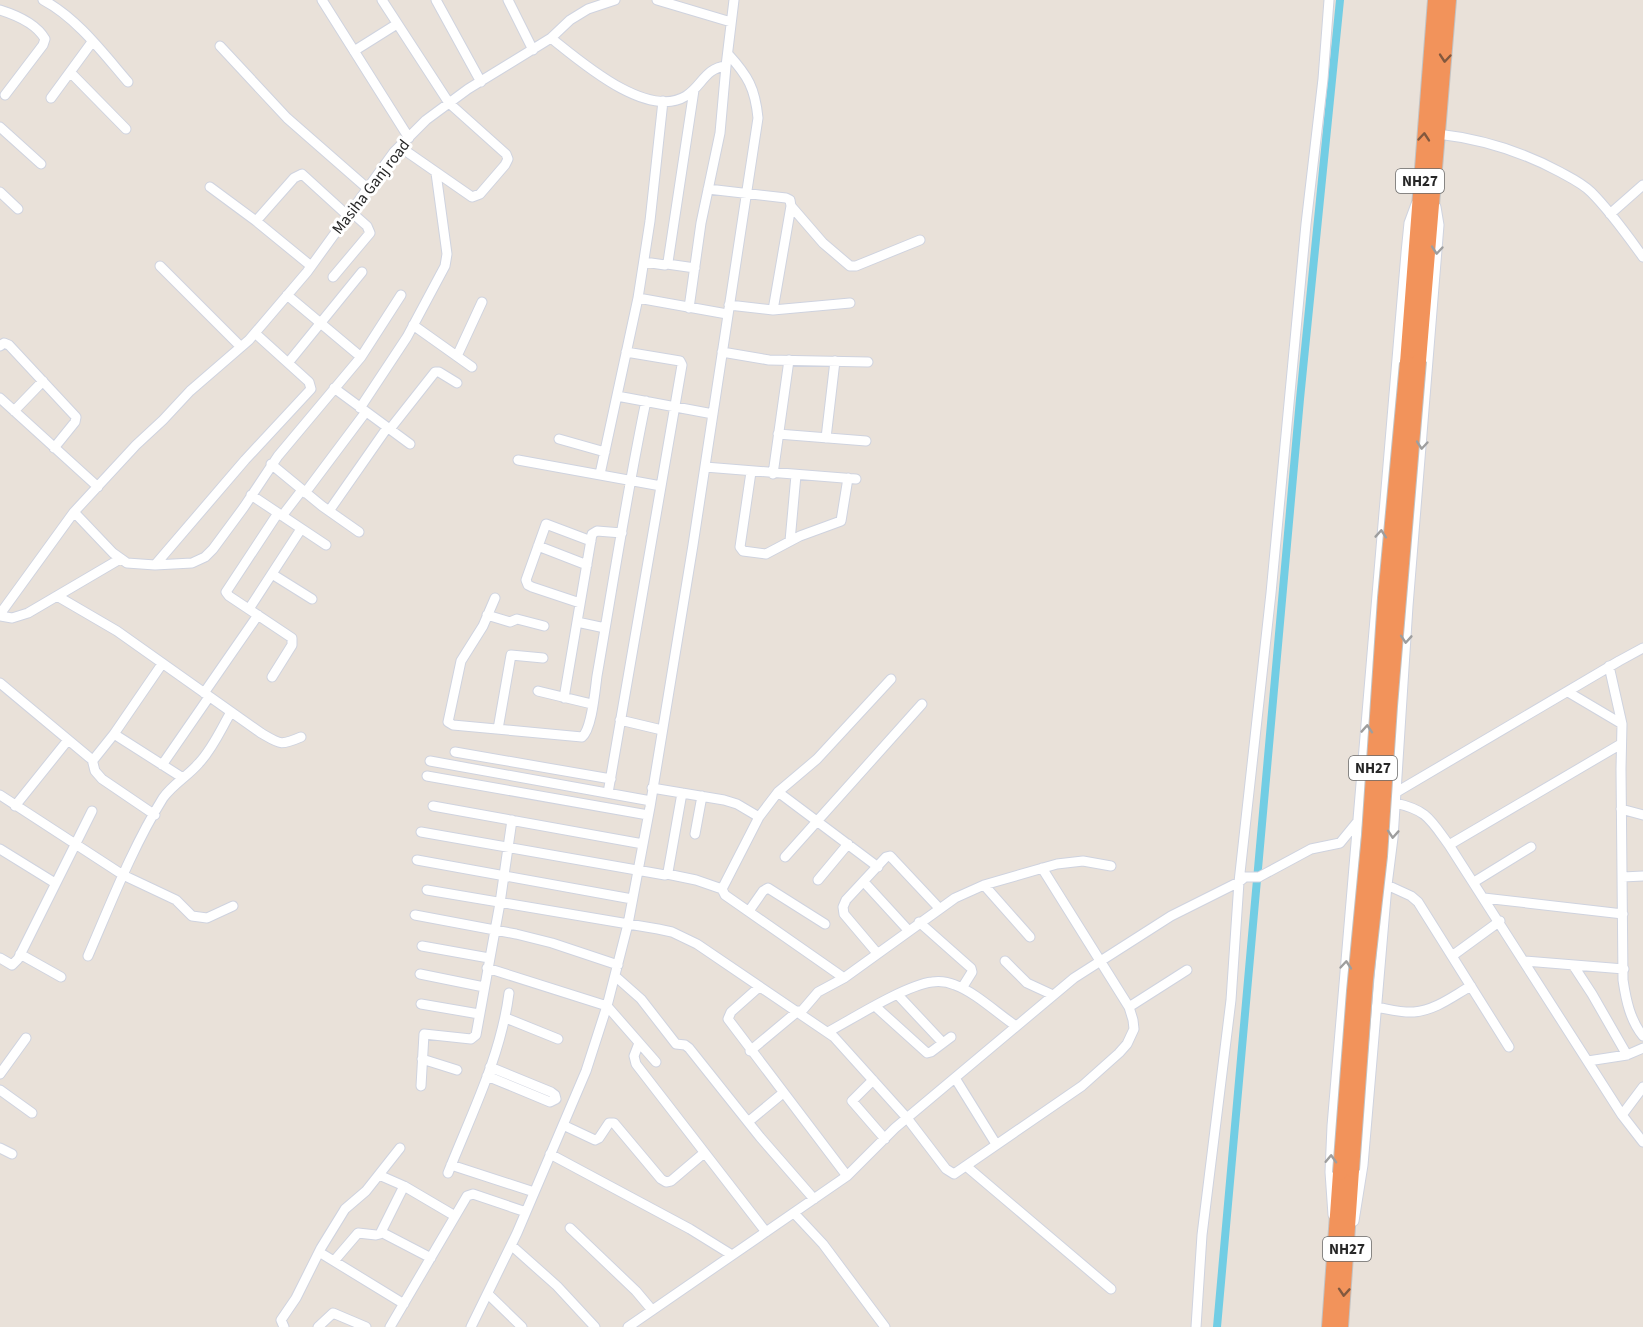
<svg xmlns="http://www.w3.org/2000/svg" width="1643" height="1327" viewBox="0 0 1643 1327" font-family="'Source Sans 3',sans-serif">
  <rect width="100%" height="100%" fill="#e9e1d9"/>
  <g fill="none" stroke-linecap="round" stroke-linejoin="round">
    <path stroke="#72cde4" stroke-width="8" d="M1217,1327l83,-928 40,-399"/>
    <defs>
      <path id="minor" d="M43,0c34,18 60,53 85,82
        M322,0l87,138
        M382,0l67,103 57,51 2,5 -3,6 -25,29 -8,3 -72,-50
        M436,0l45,82
        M508,0l25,50
        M657,0l74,22
        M0,10c16,5 36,13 45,29l-2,6 -38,50
        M551,38c29,23 96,82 135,58 16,-10 19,-28 40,-30l8,-66
        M220,46l67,72 80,70
        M354,51l43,-27
        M70,72l56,57
        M51,98l41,-56
        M0,127l41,37
        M1438,134c44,5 83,17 122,38 11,6 22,11 31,20 20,20 36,43 52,65
        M210,187l46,34 55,45
        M708,189l78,9 4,2 1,6 -18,104
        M0,192l18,17
        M791,206l32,37 27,23h6l64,-26
        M1610,214l33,-29
        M256,221l38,-43 8,-4 45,41
        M644,262l21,3 3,-3 26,-172
        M667,264l28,4
        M160,266l81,81
        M333,277l37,-44 -3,-7 -17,-15
        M287,295l74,62
        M638,298l89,16
        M729,305l44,5 77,-7
        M689,308l12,-85 19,-90 6,-67
        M413,325l59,42
        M0,346l4,-3 5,2 67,72 -1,5 -21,26
        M722,352l47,8 99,2
        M457,356l25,-54
        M288,363l74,-91
        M334,388l76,56
        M617,396l96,18
        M0,398l98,89
        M360,408l47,-71 38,-71 2,-12 -11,-81
        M14,411l29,-30
        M390,429l45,-57h4l18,11
        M778,434l88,7
        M826,438l9,-77
        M559,439l46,13
        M518,460l143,26
        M271,464l51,42 37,26
        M705,467l151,12
        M751,472l-11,75 3,4 23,3 34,-18 41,-15 7,-43
        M600,474l38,-176 12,-77 13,-120
        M773,474l16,-114
        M305,493l60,-80
        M251,495l75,50
        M329,511l58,-83
        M74,512l39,41 14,10 28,2 37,-2 13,-6 8,-8 31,-42 34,-51 83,-99 40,-62
        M282,516l20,-26
        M790,541l6,-66
        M538,546l49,19
        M155,565l90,-105 66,-71 -2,-7 -54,-49
        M272,574l40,25
        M57,596l60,35 144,102c19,11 19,13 40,4
        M495,598l-12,28 -22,35 -13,61 5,3 129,12c10,-8 13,-47 15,-61 16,-92 30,-184 49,-275
        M580,603l-48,-16 -4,-2 -2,-5 20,-56 45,17
        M249,609l52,-80
        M0,614l74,-102 62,-67 27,-25 27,-29 59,-51 58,-68 87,-120 32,-32 42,-31 83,-51 19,-18 18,-11 27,-9
        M487,615l23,7 7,-3 27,7
        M0,616l12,2 16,-5 92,-54
        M577,622l28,6
        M1609,666l13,58 -1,45 2,211c3,20 7,40 20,56
        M272,677l20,-32v-7l-63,-42 -3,-4 52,-79
        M0,683l90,75 4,1 20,-25 48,-70
        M538,691l54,13
        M1568,692l54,32
        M204,693l54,-78
        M564,698l28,-164 5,-3 25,2
        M620,720l42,10
        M498,729l13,-74 32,3
        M114,734l69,44
        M455,752l156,27
        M92,759l3,12 7,8 53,36
        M430,761l221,40
        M162,765l47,-68
        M427,776l221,39
        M652,788l72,12 13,4 22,13
        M778,792l100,75
        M608,793l74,-428 -2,-4 -54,-9
        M1395,793l224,-132 24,-13
        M0,795l123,80 53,25 16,16 15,2 26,-12
        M1395,803c32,7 35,16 54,42l173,270 21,27
        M15,806l53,-66
        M433,806l210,38
        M1621,809l22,6
        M421,832l244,43 3,-3 14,-79
        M695,834l7,-38
        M1449,845l172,-101
        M0,849l55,34
        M785,857l137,-153
        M417,860l215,39
        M667,874l29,6 26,9
        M1623,877l20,-1
        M818,880l30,-36
        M864,882l44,48
        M1474,882l57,-35
        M984,885l46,52
        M1387,885l24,11 7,6 91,145
        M427,890l231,39 14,3 25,12 137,93 73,81 39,51 8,5 128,-88 37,-33 8,-9 7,-15 -1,-9 -4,-13 -87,-139
        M1484,898l139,16
        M749,911l14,-20 5,-3 57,36
        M415,915l101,19 36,9 66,22
        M919,922l52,46 1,4 -10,16
        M422,946l67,12
        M877,953l-33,-39 -1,-7 3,-7 40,-43 4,-1 3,3 46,49
        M20,954l41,23
        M88,956c23,-53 44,-108 75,-158 10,-14 25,-22 36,-35 14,-15 22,-34 32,-51
        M1452,956l48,-35
        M0,958l12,7 6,-6 74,-148
        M1005,961l22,22 26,12
        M1525,961l99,8
        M1573,965l19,29 35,61
        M487,968l120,38 49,56
        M420,974l64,13
        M615,976l26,23 35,45 9,1 4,3 71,89 54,62
        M844,978l-119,-83 -3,-6 37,-72 19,-25 39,-33 74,-80
        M758,988l-27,24 -3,7 119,157
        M898,995l45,48
        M421,1004l58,10
        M876,1007l51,46 4,-1 20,-15
        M1129,1007l58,-37
        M1376,1007c12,2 26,6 38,5 22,-2 39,-16 57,-26
        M800,1013l18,-21 26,-14 111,-80 29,-13 73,-21 26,-3 28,5
        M506,1018l52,21
        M828,1032c24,-13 78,-47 104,-50 7,-1 16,0 23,3 20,7 43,29 61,41
        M639,1043l-5,13 2,8 130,168
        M750,1051l48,-40
        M422,1059l35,11
        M1588,1061l39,-6 16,-7
        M0,1074l26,-36
        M487,1076l63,26 6,-3 -1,-4 -4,-3 -61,-25
        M955,1078l41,66
        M873,1080l-21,21 33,38
        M421,1086l3,-52 47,5 5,-4 24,-132 12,-83
        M0,1090l32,23
        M1622,1115l21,-28
        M748,1122l35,-29
        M563,1125l32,15 4,-2 10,-15h5l47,56 5,3 5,-1 33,-28
        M0,1148l12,6
        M550,1154l140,75 42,26
        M451,1165l83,27
        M966,1166l145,123
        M448,1173c23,-58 53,-117 61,-180
        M379,1175l25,11 51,30
        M794,1213l29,31 62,83
        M1333,1215l-3,-43 2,-46 74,-873 3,-30 7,-19
        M1354,1221l9,-56 24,-280 6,-47 15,-232 31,-381 -3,-18
        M570,1228l66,63 16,19
        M381,1232l50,26
        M511,1245l46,41 38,41
        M319,1252l85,52
        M334,1261l24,-28 18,2 4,-1 24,-48
        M488,1294l34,33
        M284,1327l-3,-7 15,-22 25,-50 24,-39 21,-18 34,-43
        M318,1327l15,-14 33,14
        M390,1327l77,-131 6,-2 53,18
        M471,1327l46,-94 69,-162 21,-65 21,-82 22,-117 43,-262 65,-427c-3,-30 -10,-42 -30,-64
        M628,1327l219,-151 48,-48 179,-150 97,-62 68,-34 6,-5h14l52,-28 29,-6 18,-22
        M1196,1327l6,-92 29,-235 8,-118 32,-289 35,-369 17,-145 6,-79"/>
      <path id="highway" d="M1419,361l30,-361
        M1407,363l28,-363
        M1329,1327l11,-154
        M1341,1327l11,-157"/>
    </defs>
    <use href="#minor" stroke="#cfd3df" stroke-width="11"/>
    <use href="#highway" stroke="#c3c3c3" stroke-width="16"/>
    <use href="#minor" stroke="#fff" stroke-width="9"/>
    <use href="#highway" stroke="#f2935b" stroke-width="14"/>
    <defs>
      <path id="highway-bridge" d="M1352,1170l14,-191 14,-123 10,-150 29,-345
        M1340,1173l14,-182 15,-156 16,-237 22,-235"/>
    </defs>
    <use href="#highway-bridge" stroke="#c3c3c3" stroke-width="16" stroke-linecap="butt"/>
    <use href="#highway-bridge" stroke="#f2935b" stroke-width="14"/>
  </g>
  <defs><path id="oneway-chevron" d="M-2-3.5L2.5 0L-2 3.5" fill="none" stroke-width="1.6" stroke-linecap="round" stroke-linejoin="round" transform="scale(1.5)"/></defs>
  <g stroke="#82583e">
    <use href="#oneway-chevron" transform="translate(1445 58) rotate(95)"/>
    <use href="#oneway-chevron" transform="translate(1424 137) rotate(-85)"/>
    <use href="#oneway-chevron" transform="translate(1344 1292) rotate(94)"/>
  </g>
  <g stroke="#9e9e9e">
    <use href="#oneway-chevron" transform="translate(1437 250) rotate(95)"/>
    <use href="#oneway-chevron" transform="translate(1422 445) rotate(95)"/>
    <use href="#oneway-chevron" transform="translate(1381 534) rotate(-86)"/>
    <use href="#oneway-chevron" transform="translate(1406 639) rotate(94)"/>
    <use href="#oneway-chevron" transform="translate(1367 729) rotate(-86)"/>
    <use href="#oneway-chevron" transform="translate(1393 834) rotate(94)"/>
    <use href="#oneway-chevron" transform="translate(1346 965) rotate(-85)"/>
    <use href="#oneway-chevron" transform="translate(1331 1159) rotate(-88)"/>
  </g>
  <g text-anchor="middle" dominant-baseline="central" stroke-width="6" stroke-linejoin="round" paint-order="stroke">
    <g fill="#fff" stroke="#686868" stroke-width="1.5">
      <rect x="1396" y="169" width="48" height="24" rx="4.5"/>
      <rect x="1349" y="756" width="48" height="24" rx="4.5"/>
      <rect x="1323" y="1237" width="48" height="24" rx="4.5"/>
    </g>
    <g font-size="15" font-weight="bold" fill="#272727">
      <text x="1420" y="181">NH27</text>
      <text x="1373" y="768">NH27</text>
      <text x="1347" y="1249">NH27</text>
    </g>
    <g font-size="16" fill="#272727" stroke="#fff">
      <text transform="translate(371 187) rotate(-52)">Masiha Ganj road</text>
    </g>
  </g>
</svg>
